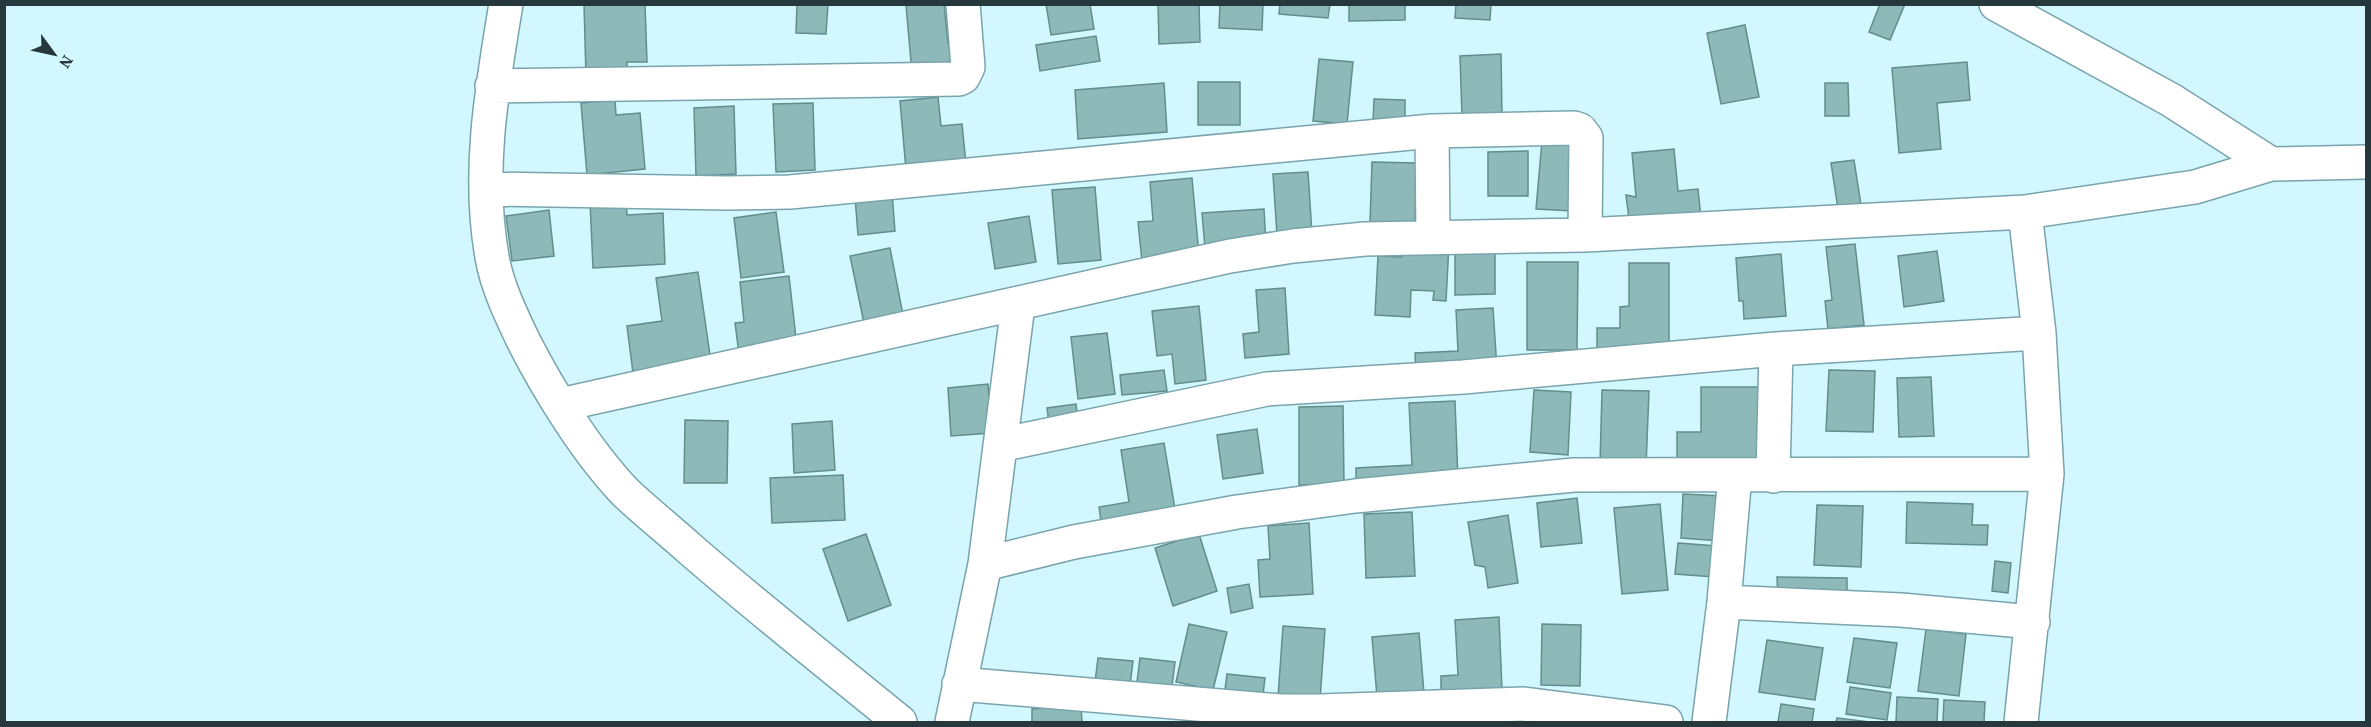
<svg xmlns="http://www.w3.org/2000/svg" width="2371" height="727" viewBox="0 0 2371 727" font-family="'Source Serif 4',serif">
  <rect width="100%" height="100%" fill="#d3f7fe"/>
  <path fill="#8dbab8" stroke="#618d8b" stroke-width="1.5" d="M584,4h61l2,58h-20v13l-41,1z
    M797,4h31l-2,30 -30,-1z
    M944,4l4,40 10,-1 2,26 -48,4 -6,-68z
    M1046,4h44l4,25 -43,6z
    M1158,4h41l1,38 -41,2z
    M1220,4h43l-1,26 -43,-2z
    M1280,4h50l-2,14 -49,-4z
    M1349,4h56v16l-56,1z
    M1456,4h35l-1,16 -35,-2z
    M1880,4h25l-15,36 -21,-8z
    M1745,25l14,72 -38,7 -14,-71z
    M1096,36l4,25 -60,10 -4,-26z
    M1501,54l1,61 -40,1 -2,-60z
    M1319,59l34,3 -6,62 -34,-3z
    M1967,62l3,38 -33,3 4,46 -42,4 -7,-85z
    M1198,82h42v43h-42z
    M1164,83l3,49 -89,7 -3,-49z
    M1825,83h23l1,33h-24z
    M938,97l3,29 21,-2 4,40 -60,6 -6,-69z
    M1374,99l31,1v24l-32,-1z
    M615,100l1,15 24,-2 5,56 -58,6 -6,-72z
    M813,103l2,67 -39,2 -3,-68z
    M734,106l2,68 -40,2 -2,-68z
    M1542,141l37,3 -6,67 -37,-2z
    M1674,149l4,42 20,-2 3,29 -71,9 -4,-32 10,2 -4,-44z
    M1528,151v45h-40v-44z
    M1854,160l7,45 -23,4 -7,-46z
    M1372,162l45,1 -2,61 -45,-1z
    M1308,172l4,62 -35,1 -4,-61z
    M1192,178l7,77 -57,6 -4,-39 15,-1 -3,-39z
    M1095,187l6,73 -43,4 -6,-74z
    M892,193l3,38 -37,4 -3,-38z
    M626,200l1,15 36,-2 2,51 -72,4 -3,-66z
    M1264,209l2,35 -61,4 -3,-35z
    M549,210l5,46 -42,5 -6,-45z
    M776,212l8,60 -43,6 -7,-60z
    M1029,216l7,46 -41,7 -7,-46z
    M1403,242l46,2 -3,57 -13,-1 1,-9 -23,-1 -1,27 -35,-2 3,-59 24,1z
    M1855,244l9,81 -36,4 -3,-28 7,-1 -6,-53z
    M890,248l13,67 -39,8 -14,-67z
    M1455,250h40v44l-40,1z
    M1937,251l7,50 -40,6 -6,-51z
    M1781,254l5,62 -42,3 -1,-18h-4l-3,-43z
    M1527,262h51l-1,88h-50z
    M1629,263h40v87h-72v-22h23v-21l9,-1z
    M698,272l13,90 -78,11 -6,-47 35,-5 -6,-43z
    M789,276l8,71 -58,7 -4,-31 9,-1 -4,-40z
    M1285,288l4,66 -44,4 -2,-24 16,-2 -3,-42z
    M1199,306l7,74 -31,4 -3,-30 -15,2 -5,-45z
    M1493,308l4,62 -81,4 -1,-21 43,-2 -2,-41z
    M1107,333l8,61 -37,5 -7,-62z
    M1164,370l3,21 -45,4 -2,-20z
    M1829,370l46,1 -2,61 -47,-1z
    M1931,377l3,59 -35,1 -2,-59z
    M988,384l3,49 -40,3 -3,-48z
    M1701,387h65v77h-89v-32h24z
    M1534,390l37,2 -3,63 -38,-3z
    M1602,390l47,1 -3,75 -46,-1z
    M1455,401l3,79 -102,6v-18l56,-3 -3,-62z
    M1076,404l2,15 -29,4 -2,-15z
    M1343,406l1,79h-45v-78z
    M685,420l43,1 -1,62h-43z
    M832,421l3,49 -41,3 -2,-49z
    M1257,429l6,44 -40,6 -6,-44z
    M1164,443l12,72 -74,13 -3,-21 30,-5 -8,-52z
    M843,475l2,45 -73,3 -2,-45z
    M1683,494l40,2 -3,45 -39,-3z
    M1577,498l5,45 -41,4 -4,-44z
    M1907,502l66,2 -1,21h16l-1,20 -81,-2z
    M1660,504l8,86 -46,4 -8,-86z
    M1817,505l46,1 -2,61 -47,-2z
    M1412,512l3,64 -49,2 -2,-64z
    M1508,515l10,68 -30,5 -3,-21 -10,-2 -7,-43z
    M1309,523l4,71 -53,3 -2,-37 12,-1 -2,-33z
    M866,534l25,71 -43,16 -25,-72z
    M1199,534l18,57 -44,15 -18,-58z
    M1678,543l39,3 -3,31 -39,-3z
    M1995,561l16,2 -3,30 -16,-2z
    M1777,577l70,1v19l-69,1z
    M1249,584l4,24 -22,5 -4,-25z
    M1499,617l3,73 -61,2v-16l17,-1 -3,-55z
    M1189,624l38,8 -14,58 -37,-8z
    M1542,624l39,1 -1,61 -39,-1z
    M1283,626l42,3 -5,71 -42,-3z
    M1926,629l40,5 -7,62 -41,-5z
    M1419,633l5,60 -47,4 -5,-60z
    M1854,638l43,5 -7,45 -43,-6z
    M1767,640l56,8 -8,52 -56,-8z
    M1098,658l35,3 -4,33 -35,-4z
    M1140,658l35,4 -4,32 -35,-4z
    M1227,674l38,4 -3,25 -38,-5z
    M1850,687l41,6 -4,27 -41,-6z
    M1897,697l41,2 -1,23h-41z
    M1944,700l41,2 -1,20h-41z
    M1781,704l33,5 -2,13h-34z
    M1081,705l1,17h-50v-13z
    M1837,718l33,4h-34z"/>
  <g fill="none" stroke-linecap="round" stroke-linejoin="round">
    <defs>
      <path id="minor" d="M506,4c-14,84 -29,168 -14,253 5,29 19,58 32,85 25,49 63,110 101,150 21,20 44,38 65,57 69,60 140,116 210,173
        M1996,4l175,96 100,64 95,-2
        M492,86l467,-7 4,-2 5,-10 -5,-63
        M1432,131l1,106
        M486,189l239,4 65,-1 642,-61 142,-3 6,2 6,8 -1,97
        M560,405l670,-149 63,-10 72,-7 220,-4 440,-23 170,-25 76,-23
        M1000,445l267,-56 196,-12 313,-28 263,-16
        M1773,476l3,-127
        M985,564l89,-22 163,-30 118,-16 219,-21 473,-1
        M1724,602l177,8 132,12
        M959,684l321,27h40l204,-7 142,18
        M952,722l33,-158 33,-259
        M1709,722l15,-120 11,-127
        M2021,722l26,-248 -8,-141 -14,-121"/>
    </defs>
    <use href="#minor" stroke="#79a4ac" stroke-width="36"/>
    <use href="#minor" stroke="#fff" stroke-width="33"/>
  </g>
  <rect width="2371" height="727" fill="none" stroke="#26383c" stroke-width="12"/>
  <g transform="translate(54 54) rotate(123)" stroke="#d3f7fe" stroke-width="4.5" paint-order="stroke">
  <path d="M0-4.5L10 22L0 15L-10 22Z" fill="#26383c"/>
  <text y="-9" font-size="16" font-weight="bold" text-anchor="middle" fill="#26383c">N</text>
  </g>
</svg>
